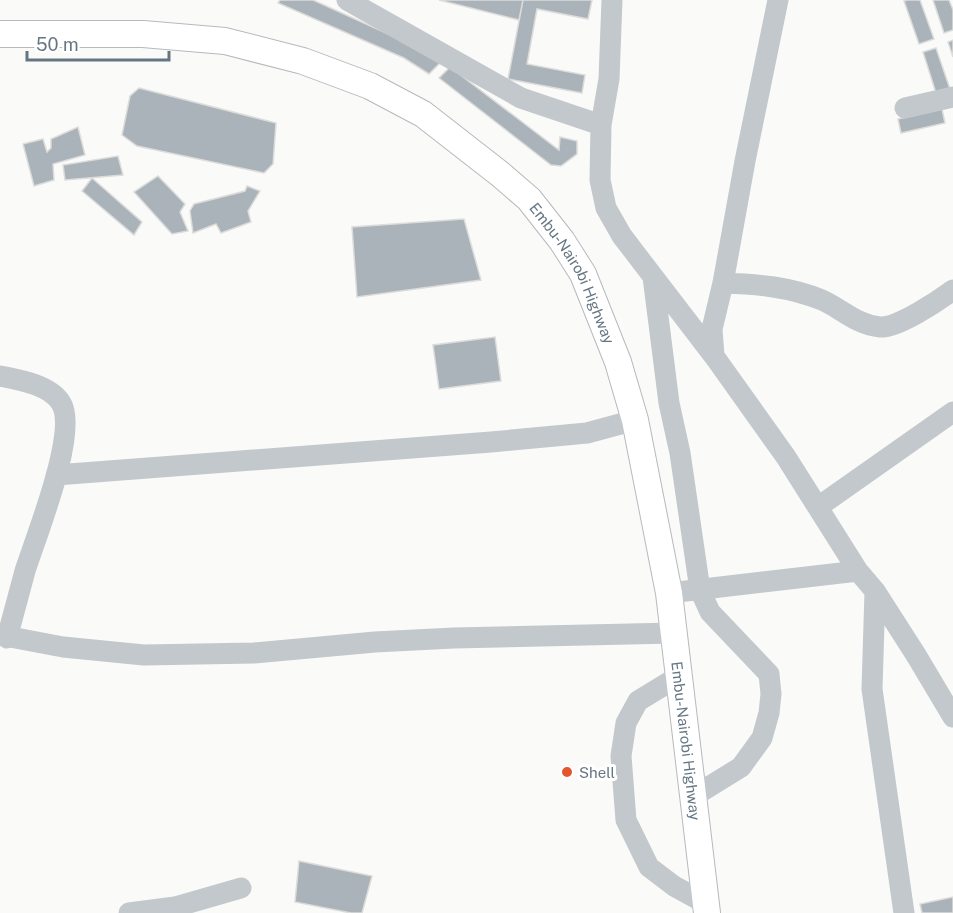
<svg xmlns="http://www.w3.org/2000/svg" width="953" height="913" viewBox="0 0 953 913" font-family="'Public Sans',sans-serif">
  <rect width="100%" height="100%" fill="#fafaf8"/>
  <path fill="#aab3b9" stroke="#dcdcda" stroke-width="1.5" d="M280,0h33l104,47 25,14 -13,13 -25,-16 -126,-55z
    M439,0h84l-4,20z
    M523,0h69l-4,19 -51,-10 -10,55 58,11 -3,18 -74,-14z
    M908,0h12l14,39 -15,5 -15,-43z
    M933,0h16l4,10v20l-9,3z
    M953,40v17l-5,-15z
    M936,48l14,41 -14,4 -13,-41z
    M450,67l109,83 1,-13 17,4v13l-16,12 -10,-1 -112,-87z
    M139,88l137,35 -3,41 -9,9 -127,-27 -15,-11 8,-39z
    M942,109l3,14 -44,10 -3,-14z
    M78,127l7,28 -32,9 1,16 -20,6 -11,-42 20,-5 4,13 4,-4v-9z
    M118,156l5,19 -58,5 -2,-15z
    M158,176l27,28 -5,8 8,19 -16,3 -38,-42z
    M92,178l50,44 -8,13 -52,-44z
    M247,186l13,5 -12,20 3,11 -30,11 -5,-9 -23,9 -3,-22 4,-7 51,-13z
    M464,219l17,61 -124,17 -5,-70z
    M495,337l6,44 -62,8 -6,-44z
    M299,861l73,15 -10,37h-11l-56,-11z
    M953,897v16h-31l-2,-9z"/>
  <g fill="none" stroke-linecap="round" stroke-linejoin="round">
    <defs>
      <g id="major">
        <path id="s1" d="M0,34h143l82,7 78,20 67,25 53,28 77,60 29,25 33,42 21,33 35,88 17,58 34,173 38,320"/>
      </g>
    </defs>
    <use href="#major" stroke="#b5babe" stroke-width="28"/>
    <path stroke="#c3c8cc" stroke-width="21" d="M347,0l174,98 80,27
      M612,0l-3,79 -8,46 -1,55 6,28 16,28 92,120 72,101 72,114 17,20 41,64 37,62
      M905,108l48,-11
      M653,277l16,126 11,50 20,137 10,22 59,62 2,20 -2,19 -7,25 -21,29 -47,29
      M723,283c35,1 67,4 99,17 20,9 35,25 58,27 18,1 58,-26 73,-37
      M714,356l-2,-27 11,-46 22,-122 33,-161
      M0,376c20,4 50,9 61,27 18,28 -26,136 -36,168 -6,22 -12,45 -18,67
      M56,475l435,-33 96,-9 48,-13
      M818,507l135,-95
      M875,591l-3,98 32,224
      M669,593l189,-22
      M0,635l63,12 81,8 110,-2 121,-11 79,-4 220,-5
      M679,676l-41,25 -12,22 -5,33 5,64 23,47 25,19 31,17
      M129,913l46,-6 66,-19"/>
    <use href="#major" stroke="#fff" stroke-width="26"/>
  </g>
  <circle fill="#e4572e" stroke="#fff" stroke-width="2" cx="567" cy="772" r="6"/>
  <g text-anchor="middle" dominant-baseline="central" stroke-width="6" stroke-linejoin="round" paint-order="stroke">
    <g font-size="15" fill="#657683" stroke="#fff">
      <text stroke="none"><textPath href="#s1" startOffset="660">Embu-Nairobi Highway</textPath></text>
      <text stroke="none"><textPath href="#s1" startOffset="1146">Embu-Nairobi Highway</textPath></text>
    </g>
    <g font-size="15" fill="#657683" stroke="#fff" text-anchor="start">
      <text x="579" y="772">Shell</text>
    </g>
  </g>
  <path d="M27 51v9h142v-9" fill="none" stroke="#657683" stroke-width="3"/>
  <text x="36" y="51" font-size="18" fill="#657683" stroke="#ffffff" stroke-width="4.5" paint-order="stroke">50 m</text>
</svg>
